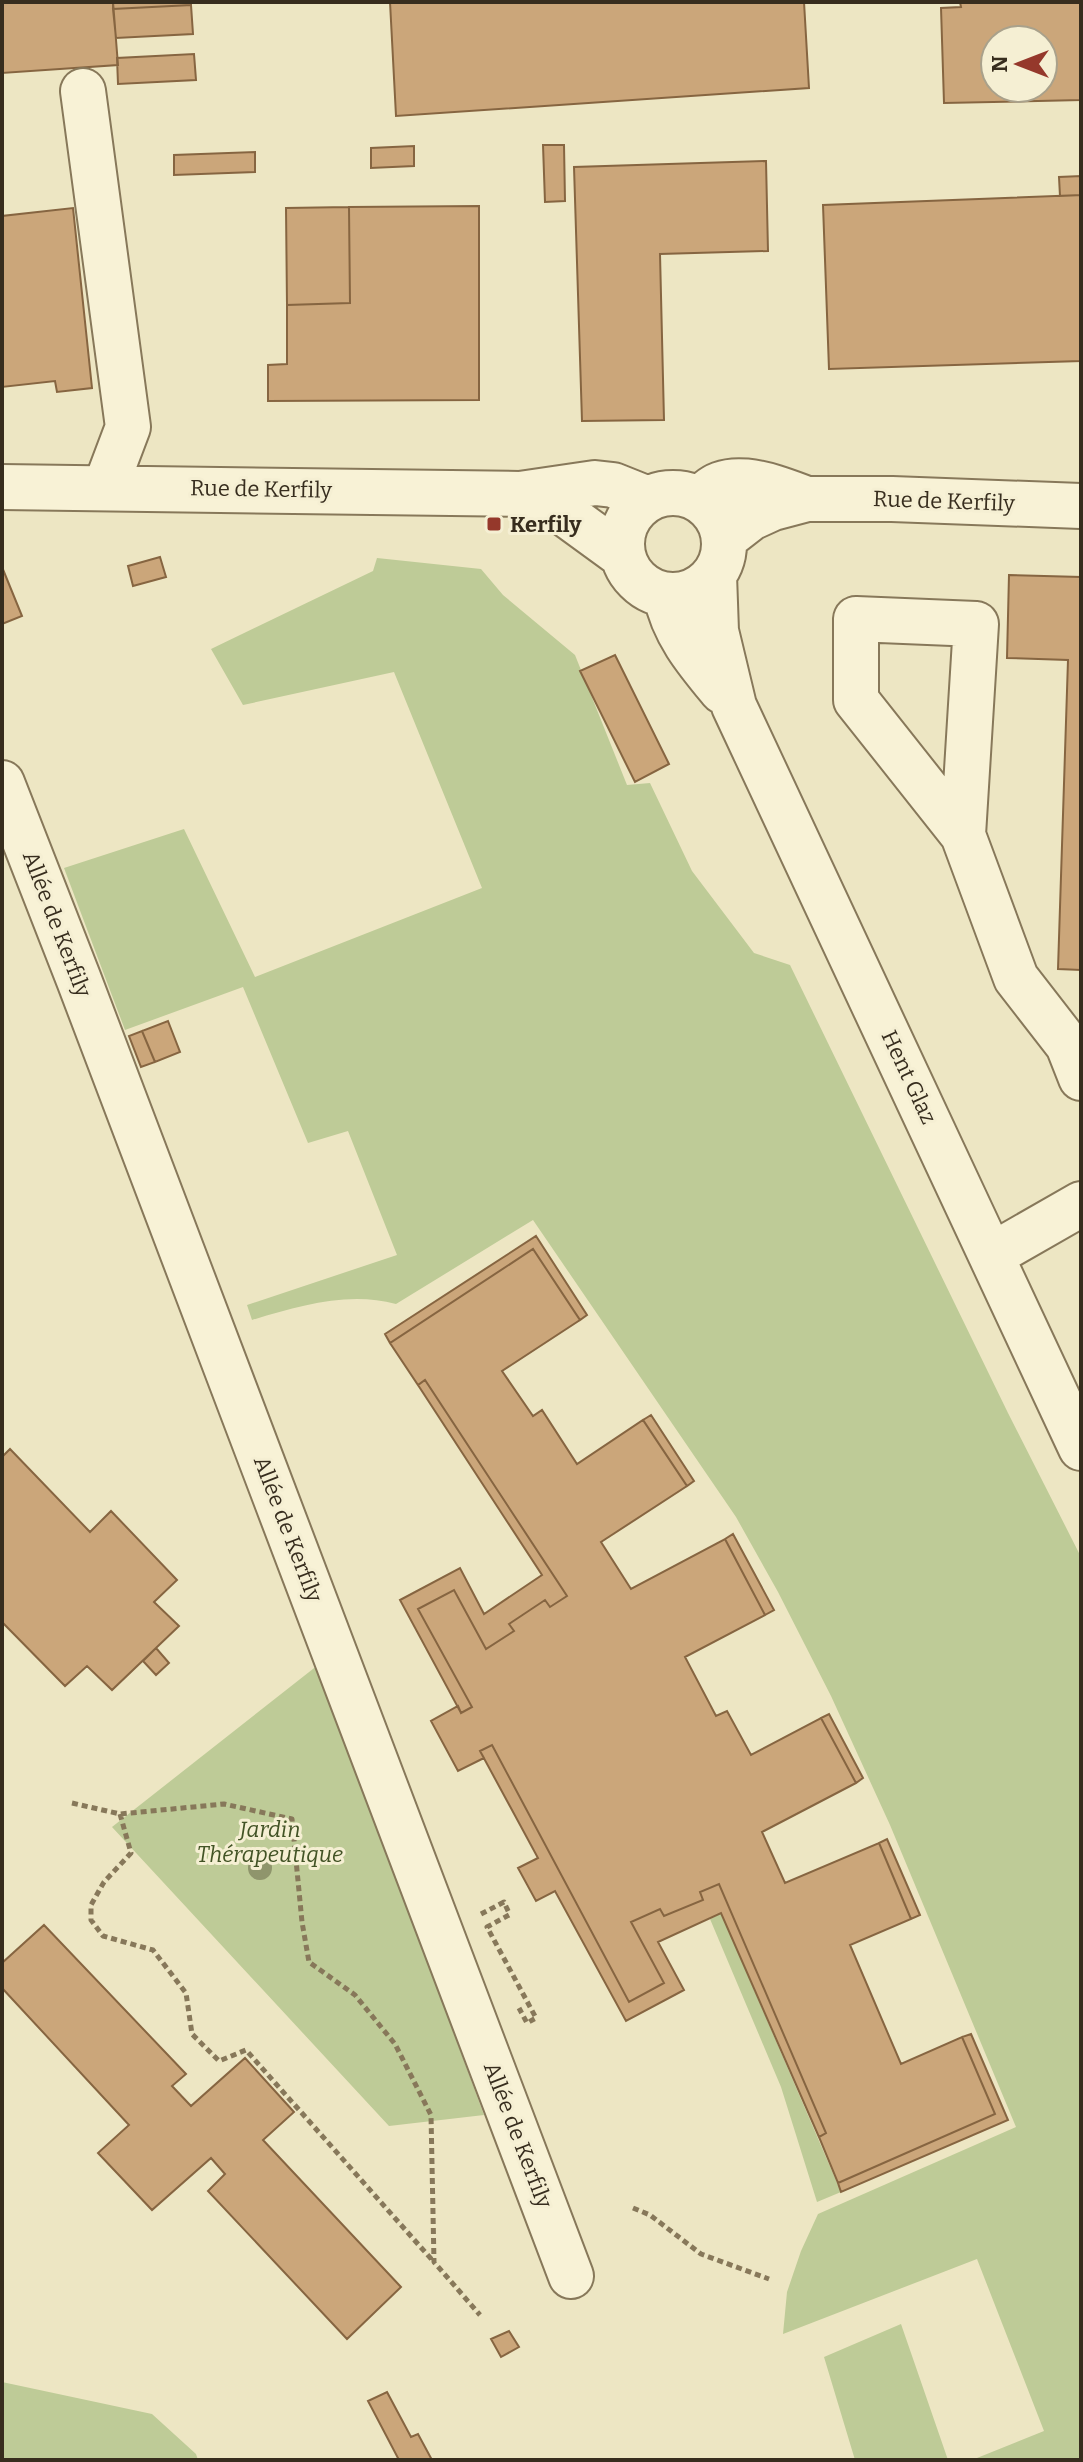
<svg xmlns="http://www.w3.org/2000/svg" width="1083" height="2462" viewBox="0 0 1083 2462" font-family="Bitter,serif">
  <rect width="100%" height="100%" fill="#ede6c3"/>
  <path fill="#becb97" d="M377,558l104,11 22,26 72,60 52,130 23,-2 42,88 62,82 36,12 218,448 73,144v903h-109l72,-29 -67,-172 -194,75 4,-42 14,-41 17,-37 198,-87 -126,-302 -59,-129 -53,-104 -42,-75 -203,-297 -137,84c-48,-13 -97,2 -144,16l-5,-15 150,-50 -49,-124 -40,12 -65,-156 -118,43 -61,-162 120,-39 71,148 227,-89 -88,-216 -151,33 -32,-56 162,-78z
    M318,1665l166,450 -95,11 -277,-299z
    M721,1913l120,279 -24,10 -36,-115 -71,-168z
    M901,2324l47,136h-93l-31,-103z
    M2,2382l150,32 44,40 2,6h-196z"/>
  <path fill="#cba67a" stroke="#866541" stroke-width="2" fill-rule="evenodd" d="M2,2h111l5,63 -116,8z
    M113,2h78v3l-78,4z
    M390,2h414l5,86 -413,28z
    M960,2h121v98l-137,3 -3,-95 20,-1zM995,40h48v48h-48z
    M191,5l2,29 -77,4 -3,-29z
    M194,54l2,26 -78,4 -1,-26z
    M543,145h21l1,56 -20,1z
    M414,146v20l-43,2v-20z
    M255,152v20l-81,3v-20z
    M766,161l2,90 -108,3 4,166 -82,1 -8,-254z
    M1081,176v19l-21,1 -1,-19z
    M1081,195v166l-252,8 -6,-164z
    M479,206v194l-211,1v-36l19,-1v-59l63,-2 -1,-96z
    M349,207l1,96 -63,2 -1,-97z
    M73,208l19,180 -35,4 -2,-11 -53,6v-171z
    M160,557l6,20 -33,9 -5,-20z
    M2,567l20,49 -20,8z
    M1009,575l72,2v393l-23,-1 10,-309 -61,-2z
    M615,655l54,109 -34,18 -55,-111z
    M168,1021l12,31 -25,10 -13,-31z
    M142,1031l13,31 -14,5 -12,-31z
    M536,1236l51,79 -7,5 -47,-71 -143,94 -5,-9z
    M533,1249l47,71 -78,51 31,45 9,-6 35,54 66,-44 44,66 -86,56 30,47 94,-50 40,76 -80,42 31,59 11,-5 24,44 70,-37 35,65 -94,49 23,51 94,-40 32,76 -61,26 51,119 61,-27 33,77 -157,69 -19,-46 7,-4 -107,-249 -19,8 3,8 -39,16 -4,-7 -29,13 33,61 -35,19 -137,-257 -12,6 4,7 -26,13 -27,-50 27,-15 3,7 11,-6 -54,-98 36,-19 32,59 28,-18 -5,-7 36,-24 5,7 17,-11 -142,-216 -7,5 -28,-42z
    M425,1380l142,216 -17,11 -5,-7 -36,24 5,7 -28,18 -32,-59 -36,19 54,98 -11,6 -61,-113 60,-32 24,46 58,-39 -124,-190z
    M651,1415l43,66 -7,5 -44,-66z
    M10,1449l80,83 21,-21 66,69 -23,22 25,24 -67,64 -25,-24 -22,20 -63,-64v-165z
    M733,1534l41,76 -9,5 -40,-76z
    M156,1648l13,15 -13,12 -13,-14z
    M829,1714l34,64 -7,5 -35,-65z
    M492,1745l137,257 35,-19 -33,-61 29,-13 4,7 39,-16 -3,-8 19,-8 107,249 -7,4 -98,-224 -63,29 26,48 -58,31 -71,-130 -19,10 -18,-33 20,-10 -58,-107z
    M887,1839l33,76 -9,4 -32,-76z
    M44,1925l142,149 -14,12 19,20 54,-48 49,54 -31,28 138,147 -54,52 -139,-148 17,-17 -14,-16 -59,52 -54,-57 31,-28 -127,-137v-25z
    M971,2034l37,86 -167,72 -3,-9 157,-69 -33,-77z
    M509,2331l10,16 -18,10 -10,-18z
    M387,2392l24,45 7,-3 14,26h-33l-31,-59z"/>
  <g fill="none" stroke-linecap="round" stroke-linejoin="round">
    <defs>
      <path id="minor" d="M83,91l45,336 -23,61
        M2,487l518,7 75,-11 18,2 35,14
        M622 544a51 51 0 1 1 102 0a51 51 0 1 1-102 0Z
        M520,494l44,19 59,43
        M701,501c21,-37 76,-13 106,-2
        M724,539l27,-21 22,-10 34,-9h85l189,7
        M714,575l2,56 18,75 347,742
        M666,595c7,38 32,67 56,96
        M2,783l77,197 492,1296
        M963,835l13,-211 -120,-5v81l107,135 53,143 52,67 13,33
        M992,1255l89,-51"/>
    </defs>
    <use href="#minor" stroke="#87785a" stroke-width="48"/>
    <path stroke="#87785a" stroke-width="5" stroke-dasharray="6 4" stroke-linecap="butt" d="M72,1803l48,11 104,-10 68,15 10,103 7,40 46,33 40,49 36,71 3,147 46,53
      M120,1814l11,39 -27,29 -13,23v15l12,16 50,14 33,43 6,41 27,27 27,-11 187,211
      M481,1914l23,-12 5,11
      M509,1915l-22,12 49,91 -9,5 -8,-15
      M633,2208l17,7 51,39 68,25"/>
    <use href="#minor" stroke="#f8f2d6" stroke-width="44"/>
  </g>
  <circle fill="#8f956c" cx="260" cy="1868" r="12"/>
  <rect fill="#95382b" stroke="#f5efd3" stroke-width="3" x="486" y="516" width="16" height="16" rx="4"/>
  <g text-anchor="middle" dominant-baseline="central" stroke-width="6" stroke-linejoin="round" paint-order="stroke">
    <g font-size="22" fill="#372d1e" stroke="#f5efd3">
      <text transform="translate(261 489) rotate(1)">Rue de Kerfily</text>
      <text transform="translate(944 501) rotate(2)">Rue de Kerfily</text>
      <text transform="translate(57 924) rotate(69)">Allée de Kerfily</text>
      <text transform="translate(909 1077) rotate(65)">Hent Glaz</text>
      <text transform="translate(288 1529) rotate(69)">Allée de Kerfily</text>
      <text transform="translate(518 2135) rotate(69)">Allée de Kerfily</text>
    </g>
    <g font-size="22" font-weight="bold" fill="#372d1e" stroke="#f5efd3" text-anchor="start">
      <text x="510" y="524">Kerfily</text>
    </g>
    <g font-size="22" font-style="italic" fill="#425325" stroke="#f5efd3">
      <text x="270" y="1829">Jardin<tspan x="270" dy="25">Thérapeutique</tspan></text>
    </g>
  </g>
  <rect width="1083" height="2462" fill="none" stroke="#372d1e" stroke-width="8"/>
  <g transform="translate(1019 64) rotate(270)"><circle r="38" fill="#f5efd3" stroke="#a9a18b" stroke-width="2"/>
  <path d="M0-6L14 30L0 20L-14 30Z" fill="#95382b"/>
  <text y="-12" font-size="22" font-weight="bold" text-anchor="middle" fill="#372d1e">N</text>
  </g>
</svg>
